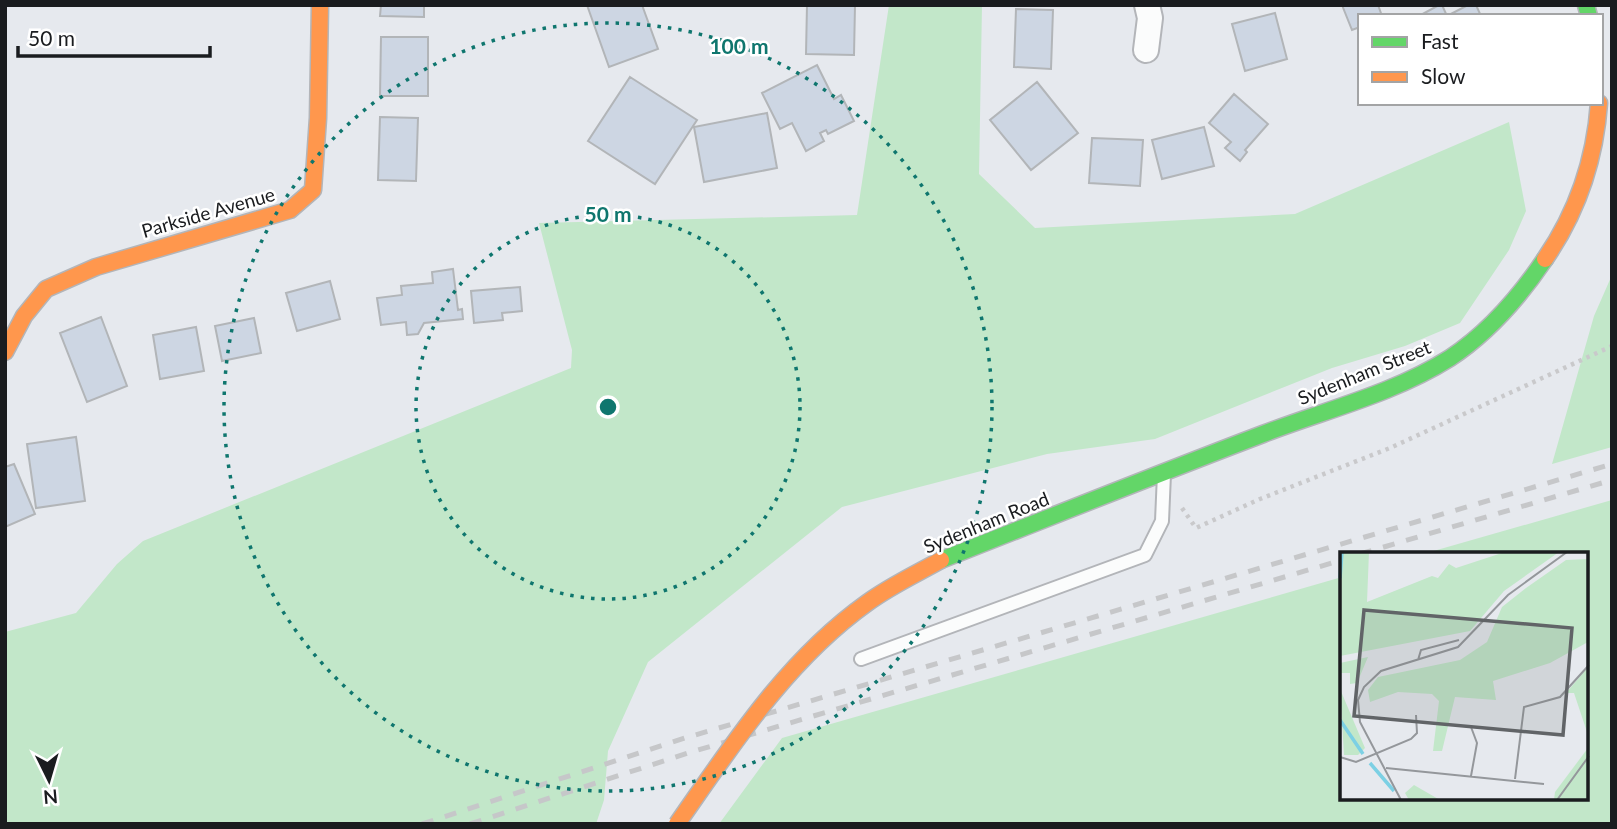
<svg xmlns="http://www.w3.org/2000/svg" width="1617" height="829" viewBox="0 0 1617 829" font-family="Lato,sans-serif">
  <rect width="100%" height="100%" fill="#e6e9ee"/>
  <path fill="#c2e7c9" d="M889,5h93l-3,169 56,54 260,-14 214,-92 17,89 -17,39 -49,73 -55,23 -73,22 -177,71 -108,15 -205,53 -194,155 -40,89 -4,49 -8,24h-591v-192l71,-19 41,-49 26,-23 428,-173 1,-18 -33,-127 318,-8z
    M1612,275v172l-60,17 42,-148z
    M1612,500v324h-893l63,-86 560,-161v222h245v-245h-164z"/>
  <path fill="#cdd6e3" stroke="#b2b5b8" stroke-width="2" d="M381,5h43v12l-44,-1z
    M587,5h55l16,44 -49,18z
    M807,5h48l-1,50 -48,-1z
    M1342,5h36l4,11h-22v11l-8,3z
    M1439,5h3l5,11 21,-11h8l5,11h-62z
    M1016,9l37,1 -2,59 -37,-2z
    M1275,13l12,46 -42,12 -13,-47z
    M381,37h47v59h-48z
    M817,65l17,34 7,-4 13,26 -26,13 -2,-4 -6,3 4,8 -18,10 -14,-28 -12,6 -18,-36z
    M630,77l67,43 -42,64 -67,-43z
    M1037,82l41,51 -47,37 -41,-50z
    M1234,94l34,30 -23,26 2,2 -7,9 -15,-13 6,-6 -22,-19z
    M767,113l10,55 -73,14 -10,-55z
    M380,117l38,1 -2,63 -38,-1z
    M1204,127l10,39 -52,13 -10,-39z
    M1092,138l51,2 -3,46 -51,-3z
    M453,269l5,41 4,-1 1,10 -39,4 -6,11 -11,1 -1,-13 -25,3 -4,-27 25,-3 -1,-9 32,-3 -1,-11z
    M330,281l10,38 -43,12 -11,-38z
    M520,287l2,24 -20,2 1,7 -29,3 -3,-32z
    M101,317l26,69 -40,16 -27,-69z
    M254,318l7,35 -39,8 -7,-35z
    M196,327l8,44 -44,8 -7,-44z
    M76,437l9,64 -49,7 -9,-64z
    M14,464l21,50 -30,13v-60z"/>
  <g fill="none" stroke-linecap="round" stroke-linejoin="round">
    <defs>
      <path id="lane" d="M861,659l284,-104 17,-34 2,-47"/>
      <path id="street" d="M1146,50l4,-32 -3,-13"/>
      <path id="fast" d="M1586,5l3,11
        M941,560c107,-42 214,-85 322,-126 62,-24 130,-40 187,-76 38,-25 70,-62 95,-99"/>
      <path id="slow" d="M1545,259c33,-48 50,-99 54,-156
        M5,352l19,-36 22,-27 50,-22 194,-57 23,-20 5,-72 2,-113"/>
    </defs>
    <use href="#lane" stroke="#b3b5b9" stroke-width="16"/>
    <use href="#street" stroke="#b3b5b9" stroke-width="28"/>
    <use href="#fast" stroke="#b3b5b9" stroke-width="19"/>
    <use href="#slow" stroke="#b3b5b9" stroke-width="19"/>
    <path stroke="#c9c9cb" stroke-width="4.5" stroke-dasharray="3.5 5" stroke-linecap="butt" d="M1182,508l14,20 64,-29 130,-51 222,-102"/>
    <use href="#lane" stroke="#fbfcfc" stroke-width="12"/>
    <use href="#street" stroke="#fbfcfc" stroke-width="24"/>
    <use href="#fast" stroke="#63d668" stroke-width="16"/>
    <use href="#slow" stroke="#ff974d" stroke-width="16"/>
    <path stroke="#c6c7c9" stroke-width="5" stroke-dasharray="12 12" stroke-linecap="butt" d="M1360,554l252,-74
      M422,824l263,-86 927,-274
      M470,824l218,-71 654,-193"/>
    <defs>
      <path id="slow-bridge" d="M677,824c56,-80 110,-164 190,-221 23,-17 49,-29 74,-43"/>
    </defs>
    <use href="#slow-bridge" stroke="#b3b5b9" stroke-width="19" stroke-linecap="butt"/>
    <use href="#slow-bridge" stroke="#ff974d" stroke-width="16"/>
  </g>
  <g fill="none" stroke="#0f766e" stroke-width="3.5" stroke-dasharray="3.5 7">
    <circle cx="608" cy="407" r="192"/>
    <circle cx="608" cy="407" r="384"/>
  </g>
  <g text-anchor="middle" dominant-baseline="central" stroke-width="5" stroke-linejoin="round" paint-order="stroke">
    <g font-size="19" fill="#1a1c1f" stroke="#fff">
      <text transform="translate(208 212) rotate(-16)">Parkside Avenue</text>
      <text transform="translate(1364 372) rotate(-22)">Sydenham Street</text>
      <text transform="translate(986 522) rotate(-22)">Sydenham Road</text>
    </g>
  </g>
  <g transform="translate(1340 552)">
    <rect width="248" height="248" fill="#e6e9ee"/>
    <path d="M0,0h29l-2,50 65,-26 6,2 11,-14 7,4 49,-16h54l-55,39 -34,40 -130,25zM248,7v83l-38,21 -57,18 3,19 -41,-3 -13,54h-9l6,-50 -7,-7 -34,-2 -28,10 -2,-12 10,-13 82,-17 27,-18 15,-35 24,-19 40,-28zM28,105l-11,26 -7,1v-11h-10v-10zM248,115v68l-14,-42h-8zM0,137l25,59 -7,7h-14zM248,196v52h-34l1,-8zM74,233l26,15h-31l-4,-7z" fill="#c2e7c9"/>
    <path fill="none" stroke="#7cd0e4" stroke-width="3.5" d="M0,26l2,-26M0,168l23,34M30,211l24,28"/>
    <path fill="none" stroke="#94979b" stroke-width="2" d="M78,108l3,-10 38,-10M131,175l6,16 -6,33M0,205l16,5 55,-23 6,-6 -1,-18M46,216l158,16M175,227l9,-72 36,-10 29,-32M61,248l-41,-78 -2,-22 6,-13 17,-16 77,-24 50,-52 59,-43M217,248l32,-44"/>
    <path fill="#616467" fill-opacity="0.15" stroke="#616467" stroke-width="3.5" d="M24,58l208,18 -9,107 -209,-19z"/>
    <rect width="248" height="248" fill="none" stroke="#1a1c1f" stroke-width="3.5"/>
  </g>
  <circle cx="608" cy="407" r="10" fill="#0f766e" stroke="#fff" stroke-width="3.5"/>
  <g font-size="21" text-anchor="middle" font-weight="bold" fill="#0f766e" stroke="#fff" stroke-width="5" stroke-linejoin="round" paint-order="stroke">
    <text x="739" y="54">100 m</text>
    <text x="608" y="222">50 m</text>
  </g>
  <rect width="1617" height="829" fill="none" stroke="#1a1c1f" stroke-width="14"/>
  <rect x="1358" y="14" width="245" height="91" fill="#ffffff" stroke="#a3a4a5" stroke-width="2"/>
  <rect x="1372" y="37" width="35" height="10" fill="#63d668" stroke="#a3a4a5" stroke-width="2"/>
  <text x="1421" y="49" font-size="21" fill="#1a1c1f">Fast</text>
  <rect x="1372" y="72" width="35" height="10" fill="#ff974d" stroke="#a3a4a5" stroke-width="2"/>
  <text x="1421" y="84" font-size="21" fill="#1a1c1f">Slow</text>
  <g transform="translate(49 780) rotate(175)" stroke="#ffffff" stroke-width="5" paint-order="stroke">
  <path d="M0-5L12 26L0 18L-12 26Z" fill="#1a1c1f"/>
  <text y="-10" font-size="19" font-weight="bold" text-anchor="middle" fill="#1a1c1f">N</text>
  </g>
  <path d="M18 46v10h192v-10" fill="none" stroke="#1a1c1f" stroke-width="3.5"/>
  <text x="28" y="46" font-size="21" fill="#1a1c1f" stroke="#ffffff" stroke-width="5" paint-order="stroke">50 m</text>
</svg>
